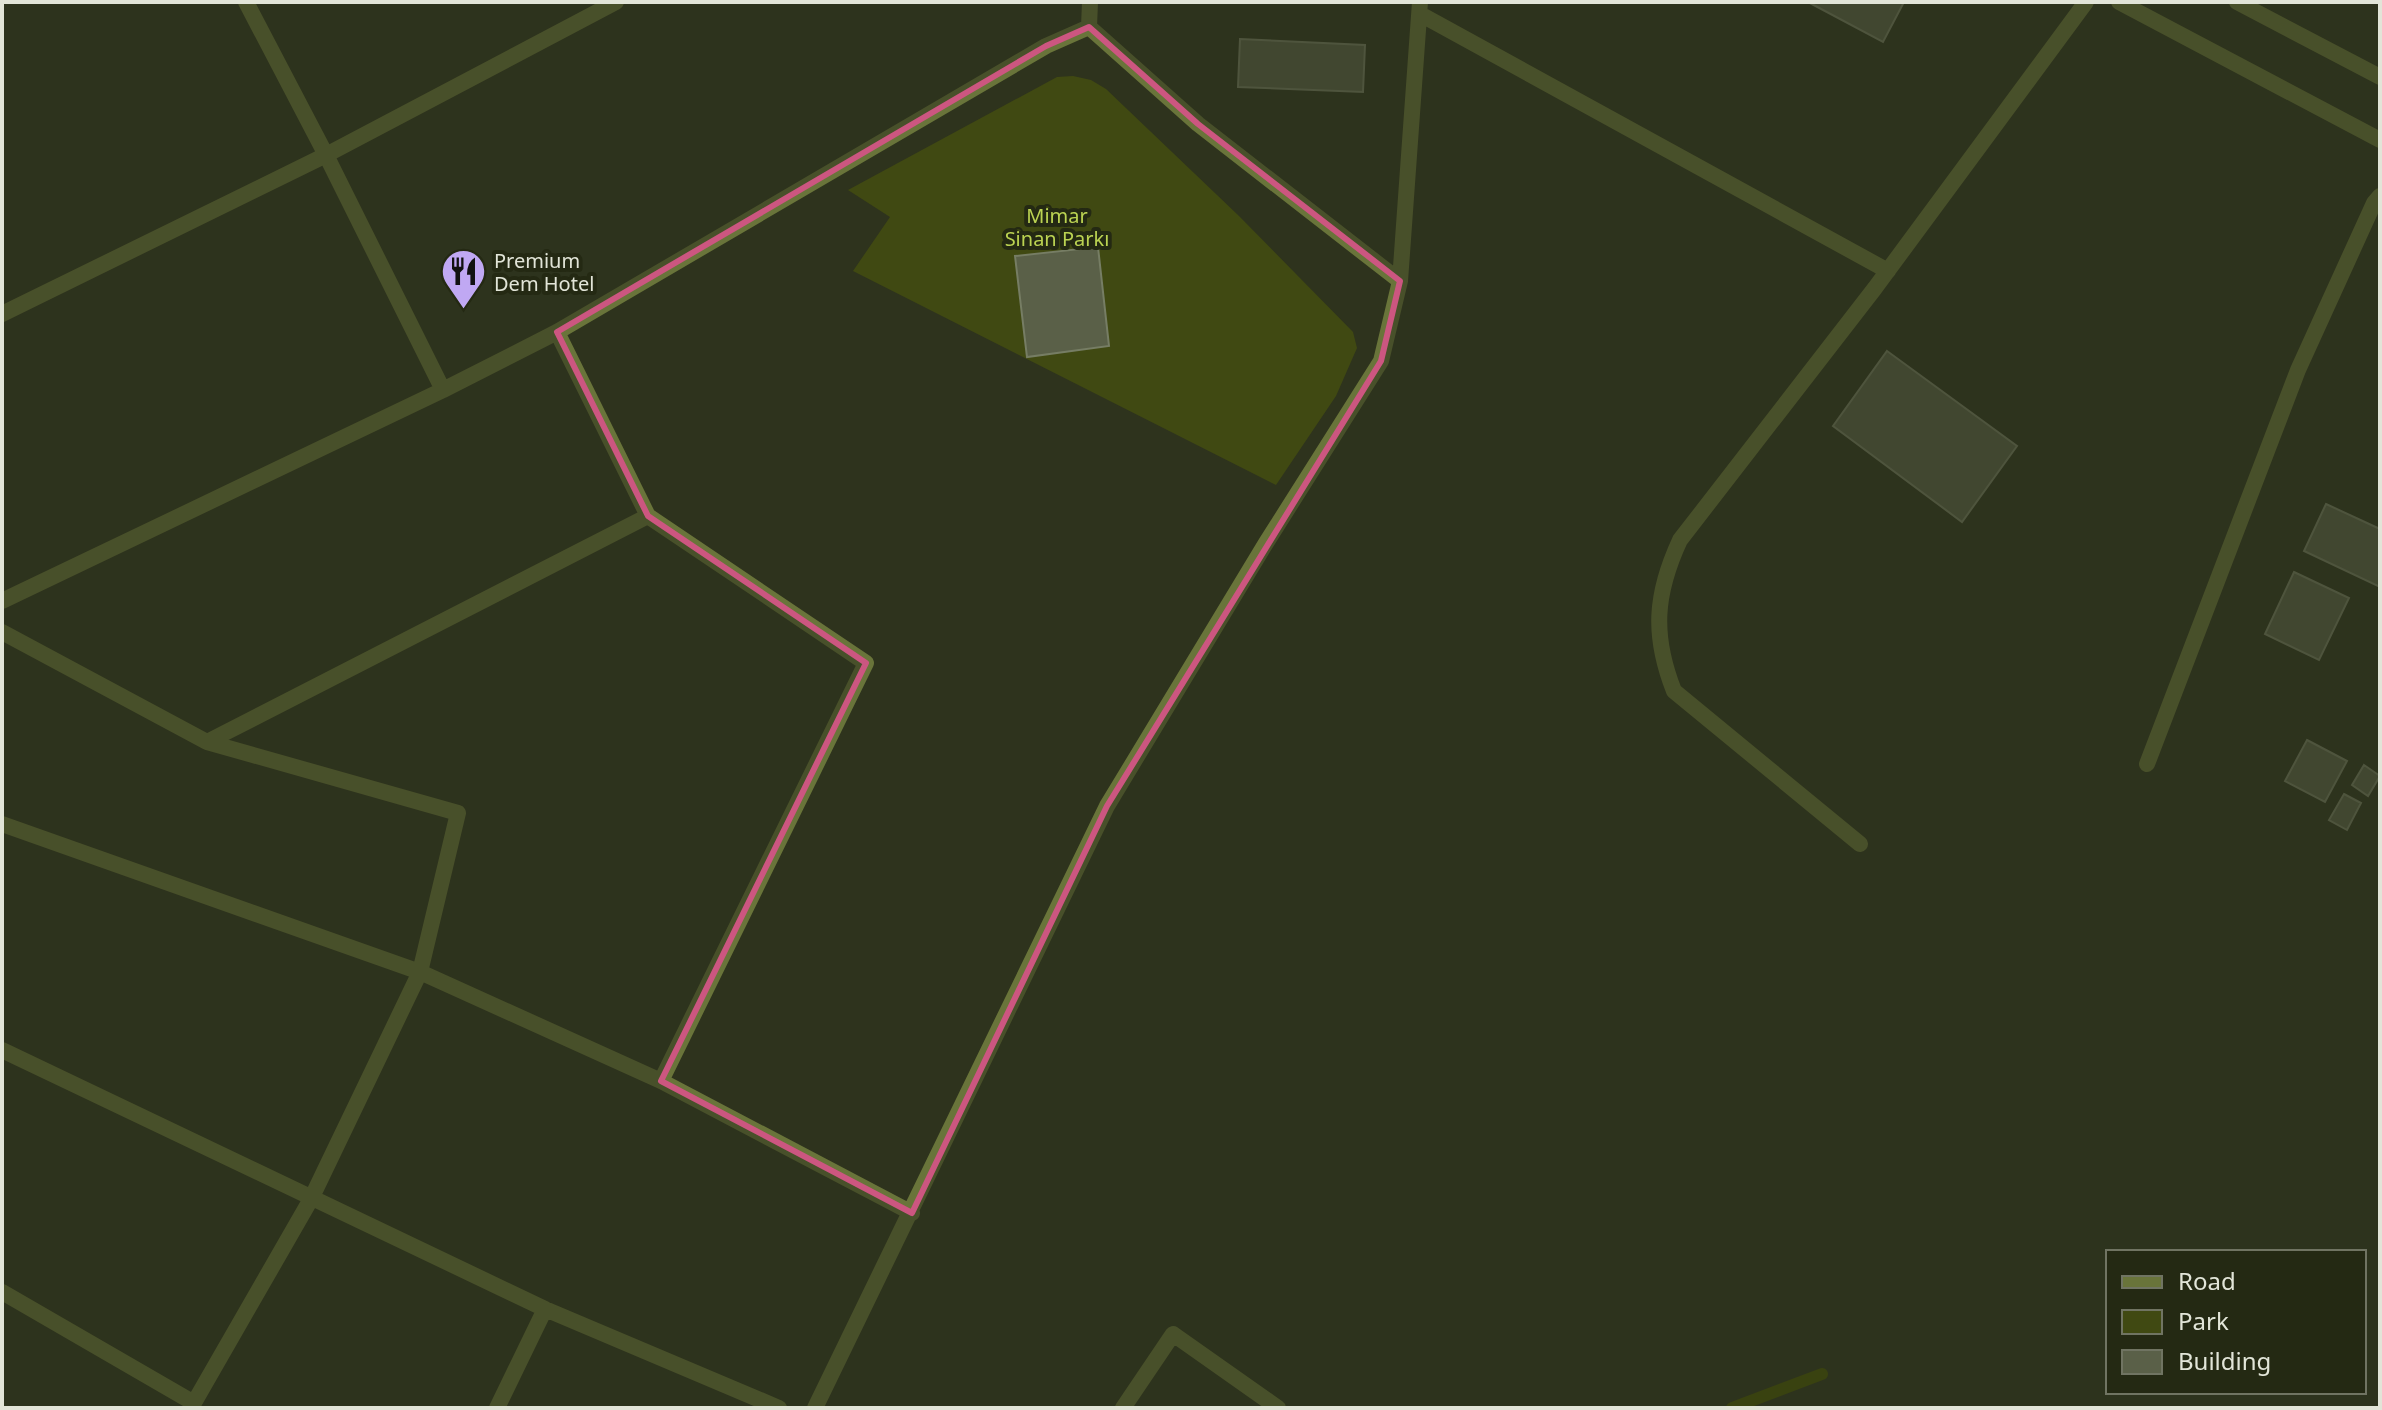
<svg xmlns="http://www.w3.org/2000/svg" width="2382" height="1410" viewBox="0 0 2382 1410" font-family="'Noto Sans',sans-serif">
  <rect width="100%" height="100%" fill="#2e331d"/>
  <path fill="#404912" d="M1073,76l18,4 15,9 133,127 114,116 4,16 -21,48 -60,89 -423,-214 37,-54 -42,-27 209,-113z"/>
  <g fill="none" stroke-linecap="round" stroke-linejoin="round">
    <path stroke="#485500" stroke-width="12" d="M1732,1408l90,-34"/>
  </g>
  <path fill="#5a6048" stroke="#767d64" stroke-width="2" d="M1808,2h96l-21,40z
    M1240,39l125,6 -2,47 -125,-5z
    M1098,247l11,99 -82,11 -12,-101z
    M1887,351l130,95 -55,76 -129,-96z
    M2326,504l54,25v58l-76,-36z
    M2294,572l55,26 -30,62 -54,-26z
    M2307,740l40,21 -22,41 -40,-21z
    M2364,765l16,11 -12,20 -16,-11z
    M2344,794l17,9 -14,27 -18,-10z"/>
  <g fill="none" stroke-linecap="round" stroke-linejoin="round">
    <path stroke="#69743a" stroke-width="16" d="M2147,764l151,-394 76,-167 6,-7"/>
    <path stroke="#69743a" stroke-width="16" d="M246,2l80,153 117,235
      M1420,14l468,257
      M1089,27l109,97 202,157
      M2,314l324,-159 290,-153
      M557,332l91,184 218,147 -205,418
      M2,601l441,-211 114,-58 489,-286 43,-19 1,-25
      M2,632l205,110 251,71 -38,159 -109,227 -120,209
      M207,742l441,-226
      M2,824l418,148 241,109 251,132
      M1860,844l-186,-153c-22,-56 -19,-97 6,-151l195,-252 211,-286
      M2,1050l543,259 234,99
      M2,1292l192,111
      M497,1408l48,-99
      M815,1408l292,-602 159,-263 115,-182 19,-80 20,-279
      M1123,1408l50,-74 105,74"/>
    <path stroke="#69743a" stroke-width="16" d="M2119,2l261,138
      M2237,2l143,75"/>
  </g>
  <path d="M0 0H2382V1410H0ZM1089,27l109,97 202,157 -19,80 -274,445 -195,407 -251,-132 205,-418 -218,-147 -91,-184 489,-286z" fill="#2e331d" fill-opacity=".55" fill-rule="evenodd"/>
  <path fill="none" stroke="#cc5680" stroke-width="6" stroke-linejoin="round" d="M1089,27l109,97 202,157 -19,80 -274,445 -195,407 -251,-132 205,-418 -218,-147 -91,-184 489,-286z"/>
  <defs>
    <symbol id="restaurant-pin" viewBox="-11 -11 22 30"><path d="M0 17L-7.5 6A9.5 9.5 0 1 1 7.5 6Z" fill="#c0a8f3" stroke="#242913"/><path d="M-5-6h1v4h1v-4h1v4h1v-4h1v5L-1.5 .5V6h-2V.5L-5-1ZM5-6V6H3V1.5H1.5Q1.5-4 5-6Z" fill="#111"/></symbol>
  </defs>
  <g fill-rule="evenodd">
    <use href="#restaurant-pin" x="438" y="246" width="51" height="69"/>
  </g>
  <g text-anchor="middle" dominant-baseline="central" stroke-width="8" stroke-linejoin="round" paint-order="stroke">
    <g font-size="20" fill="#bbd352" stroke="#242913">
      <text x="1057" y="215">Mimar<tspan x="1057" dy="23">Sinan Parkı</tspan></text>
    </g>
    <g font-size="20" fill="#e2e5d8" stroke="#242913" text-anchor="start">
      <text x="494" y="260">Premium<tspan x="494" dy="23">Dem Hotel</tspan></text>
    </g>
  </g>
  <rect width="2382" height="1410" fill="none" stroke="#e2e5d8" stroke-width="8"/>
  <rect x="2106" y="1250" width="260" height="144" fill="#242913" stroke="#707462" stroke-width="2"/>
  <rect x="2122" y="1276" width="40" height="12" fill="#69743a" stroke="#707462" stroke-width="2"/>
  <text x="2178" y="1290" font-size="24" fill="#e2e5d8">Road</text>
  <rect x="2122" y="1310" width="40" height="24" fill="#404912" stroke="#707462" stroke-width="2"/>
  <text x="2178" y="1330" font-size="24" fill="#e2e5d8">Park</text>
  <rect x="2122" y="1350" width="40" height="24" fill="#5a6048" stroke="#707462" stroke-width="2"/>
  <text x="2178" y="1370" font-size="24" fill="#e2e5d8">Building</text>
</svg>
